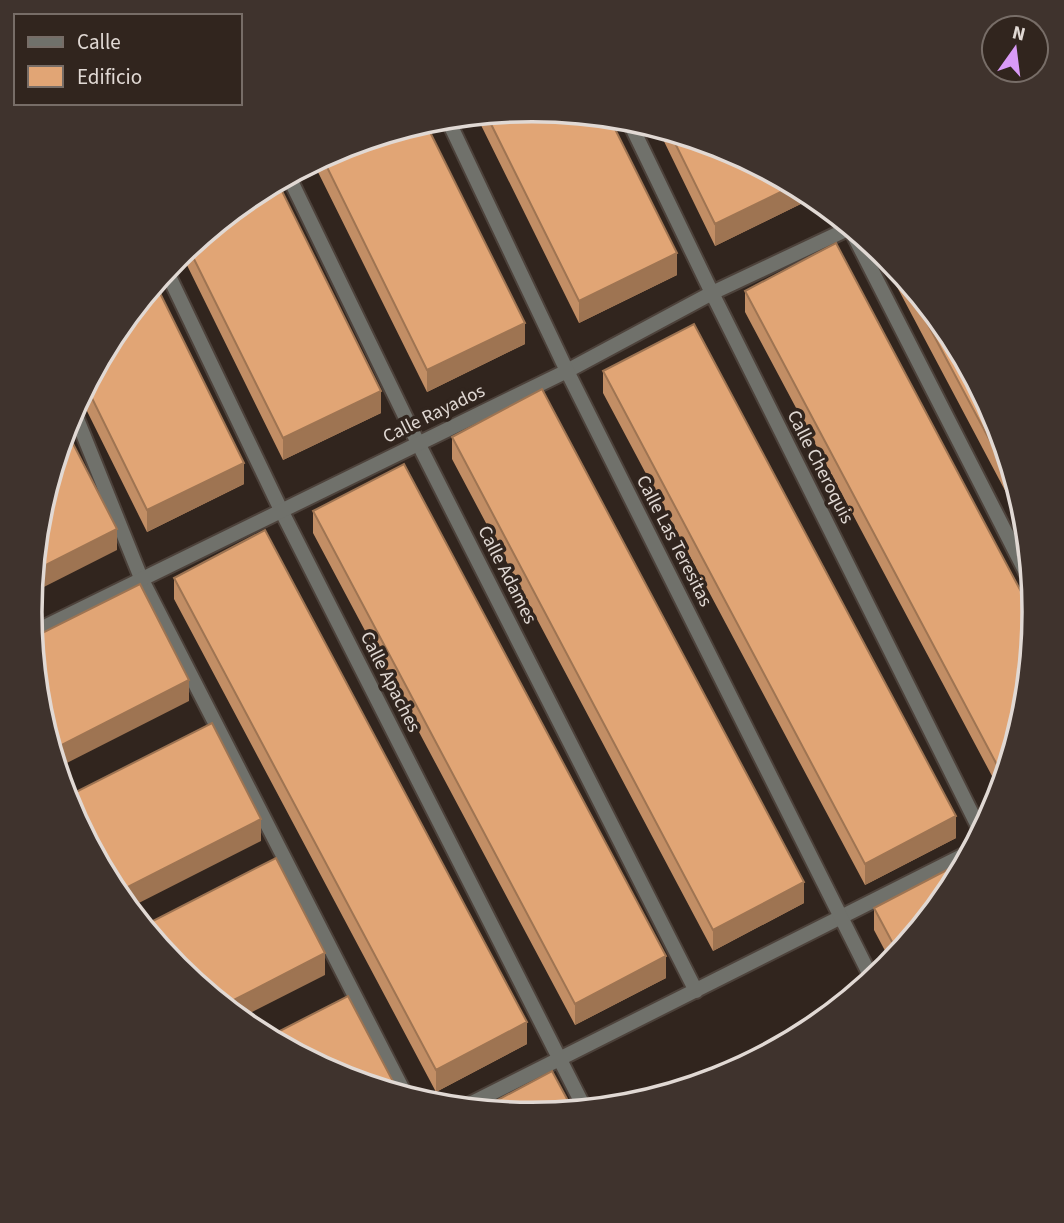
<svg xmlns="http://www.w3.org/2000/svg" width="1064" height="1223" viewBox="0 0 1064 1223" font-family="'Source Sans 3',sans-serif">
  <rect width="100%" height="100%" fill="#31251e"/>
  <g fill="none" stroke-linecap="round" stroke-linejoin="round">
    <defs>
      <path id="minor" d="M628,119l84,174 269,539
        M288,175l130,268 278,548
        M848,224l183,358
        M166,270l115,240 304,599
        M567,371l145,-78 140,-66
        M73,409l68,169 265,518
        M464,1107l506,-255"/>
      <path id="tertiary" d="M447,118l120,253 305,608
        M32,633l535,-262"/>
    </defs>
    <use href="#minor" stroke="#4d423b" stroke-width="18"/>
    <use href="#tertiary" stroke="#4d423b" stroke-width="18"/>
    <use href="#minor" stroke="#70716b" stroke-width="14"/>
    <use href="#tertiary" stroke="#70716b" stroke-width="14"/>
  </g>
  <path fill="#c28e65" d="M532,109l145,166 -98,48 -103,-208z
    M657,127l68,21 88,47v3l-98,48z
    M340,147l185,197 -98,48 -114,-230z
    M253,194l128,219 -98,47 -102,-207z
    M878,249l9,8 63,76 46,87 29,94 1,16 -148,-279z
    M745,291l280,419 -25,81 -255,-479z
    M115,332l129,152 -97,48 -67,-135z
    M603,371l353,467 -91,47 -262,-492z
    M452,437l352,466 -91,48 -261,-492z
    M313,511l353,467 -91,47 -262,-492z
    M174,578l353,466 -91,48 -262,-493z
    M949,891l-58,71 -17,-32v-22z"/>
  <path fill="#9e7452" d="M795,185l18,10v3l-98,48v-22z
    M677,253v22l-98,48v-22z
    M525,323v21l-98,48v-22z
    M381,391v22l-98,47v-22z
    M244,463v21l-97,48v-22z
    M117,529v21l-85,43 2,-22z
    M189,680v21l-132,67 -5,-18z
    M956,816v22l-91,47v-21z
    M261,819v22l-132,67 -13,-15z
    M804,882v21l-91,48v-21z
    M325,953v22l-85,43 -16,-13z
    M666,956v22l-91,47v-21z
    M527,1022v22l-91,48v-22z"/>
  <path fill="#e1a575" stroke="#9e7452" stroke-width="2" d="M532,109l77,8 68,136 -98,48 -93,-187z
    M425,122l100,201 -98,47 -105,-213 18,-10z
    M669,131l56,17 70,37 -80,39z
    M277,181l104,210 -98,47 -95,-191 65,-53z
    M836,243l198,373 -9,94 -21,68 -259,-487z
    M901,274l49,59 46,87 23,75z
    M155,283l89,180 -97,47 -61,-124 29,-54z
    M694,324l262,492 -91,48 -262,-493z
    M542,389l262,493 -91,48 -261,-493z
    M67,432l50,97 -83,42 5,-58 24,-79z
    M404,464l262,492 -91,48 -262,-493z
    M265,530l262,492 -91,48 -262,-492z
    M140,584l49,96 -137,70 -13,-41 -7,-71z
    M212,723l49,96 -145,74 -48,-90 -2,-6z
    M276,858l49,95 -101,52 -47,-39 -34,-40z
    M964,861l1,1 -16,29 -51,62 -24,-45z
    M348,996l50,95 -2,1 -57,-17 -71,-38z
    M552,1071l21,39 -41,4 -51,-5z"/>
  <g text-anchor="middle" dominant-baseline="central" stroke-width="7" stroke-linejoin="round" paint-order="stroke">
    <g font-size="19" fill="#e1d9d4" stroke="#31251e">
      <text transform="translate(434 414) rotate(-26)">Calle Rayados</text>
      <text transform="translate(820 467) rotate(63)">Calle Cheroquis</text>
      <text transform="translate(674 541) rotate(63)">Calle Las Teresitas</text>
      <text transform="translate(507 575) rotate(63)">Calle Adames</text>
      <text transform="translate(390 682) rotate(63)">Calle Apaches</text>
    </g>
  </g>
  <path d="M0 0H1064V1223H0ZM42 612a490 490 0 1 1 980 0a490 490 0 1 1-980 0Z" fill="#3f332d" fill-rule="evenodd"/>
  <path fill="none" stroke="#e1d9d4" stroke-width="3.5" d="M42 612a490 490 0 1 1 980 0a490 490 0 1 1-980 0Z"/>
  <rect x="14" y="14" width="228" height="91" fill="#31251e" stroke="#776d67" stroke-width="2"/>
  <rect x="28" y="37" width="35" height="10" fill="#70716b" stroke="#776d67" stroke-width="2"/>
  <text x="77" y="49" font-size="21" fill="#e1d9d4">Calle</text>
  <rect x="28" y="66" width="35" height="21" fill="#e1a575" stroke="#776d67" stroke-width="2"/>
  <text x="77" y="84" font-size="21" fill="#e1d9d4">Edificio</text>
  <g transform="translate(1015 49) rotate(14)"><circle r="33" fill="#31251e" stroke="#776d67" stroke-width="2"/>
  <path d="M0-5L12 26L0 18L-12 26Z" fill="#d99af7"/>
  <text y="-10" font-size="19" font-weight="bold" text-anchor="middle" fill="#e1d9d4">N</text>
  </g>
</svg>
